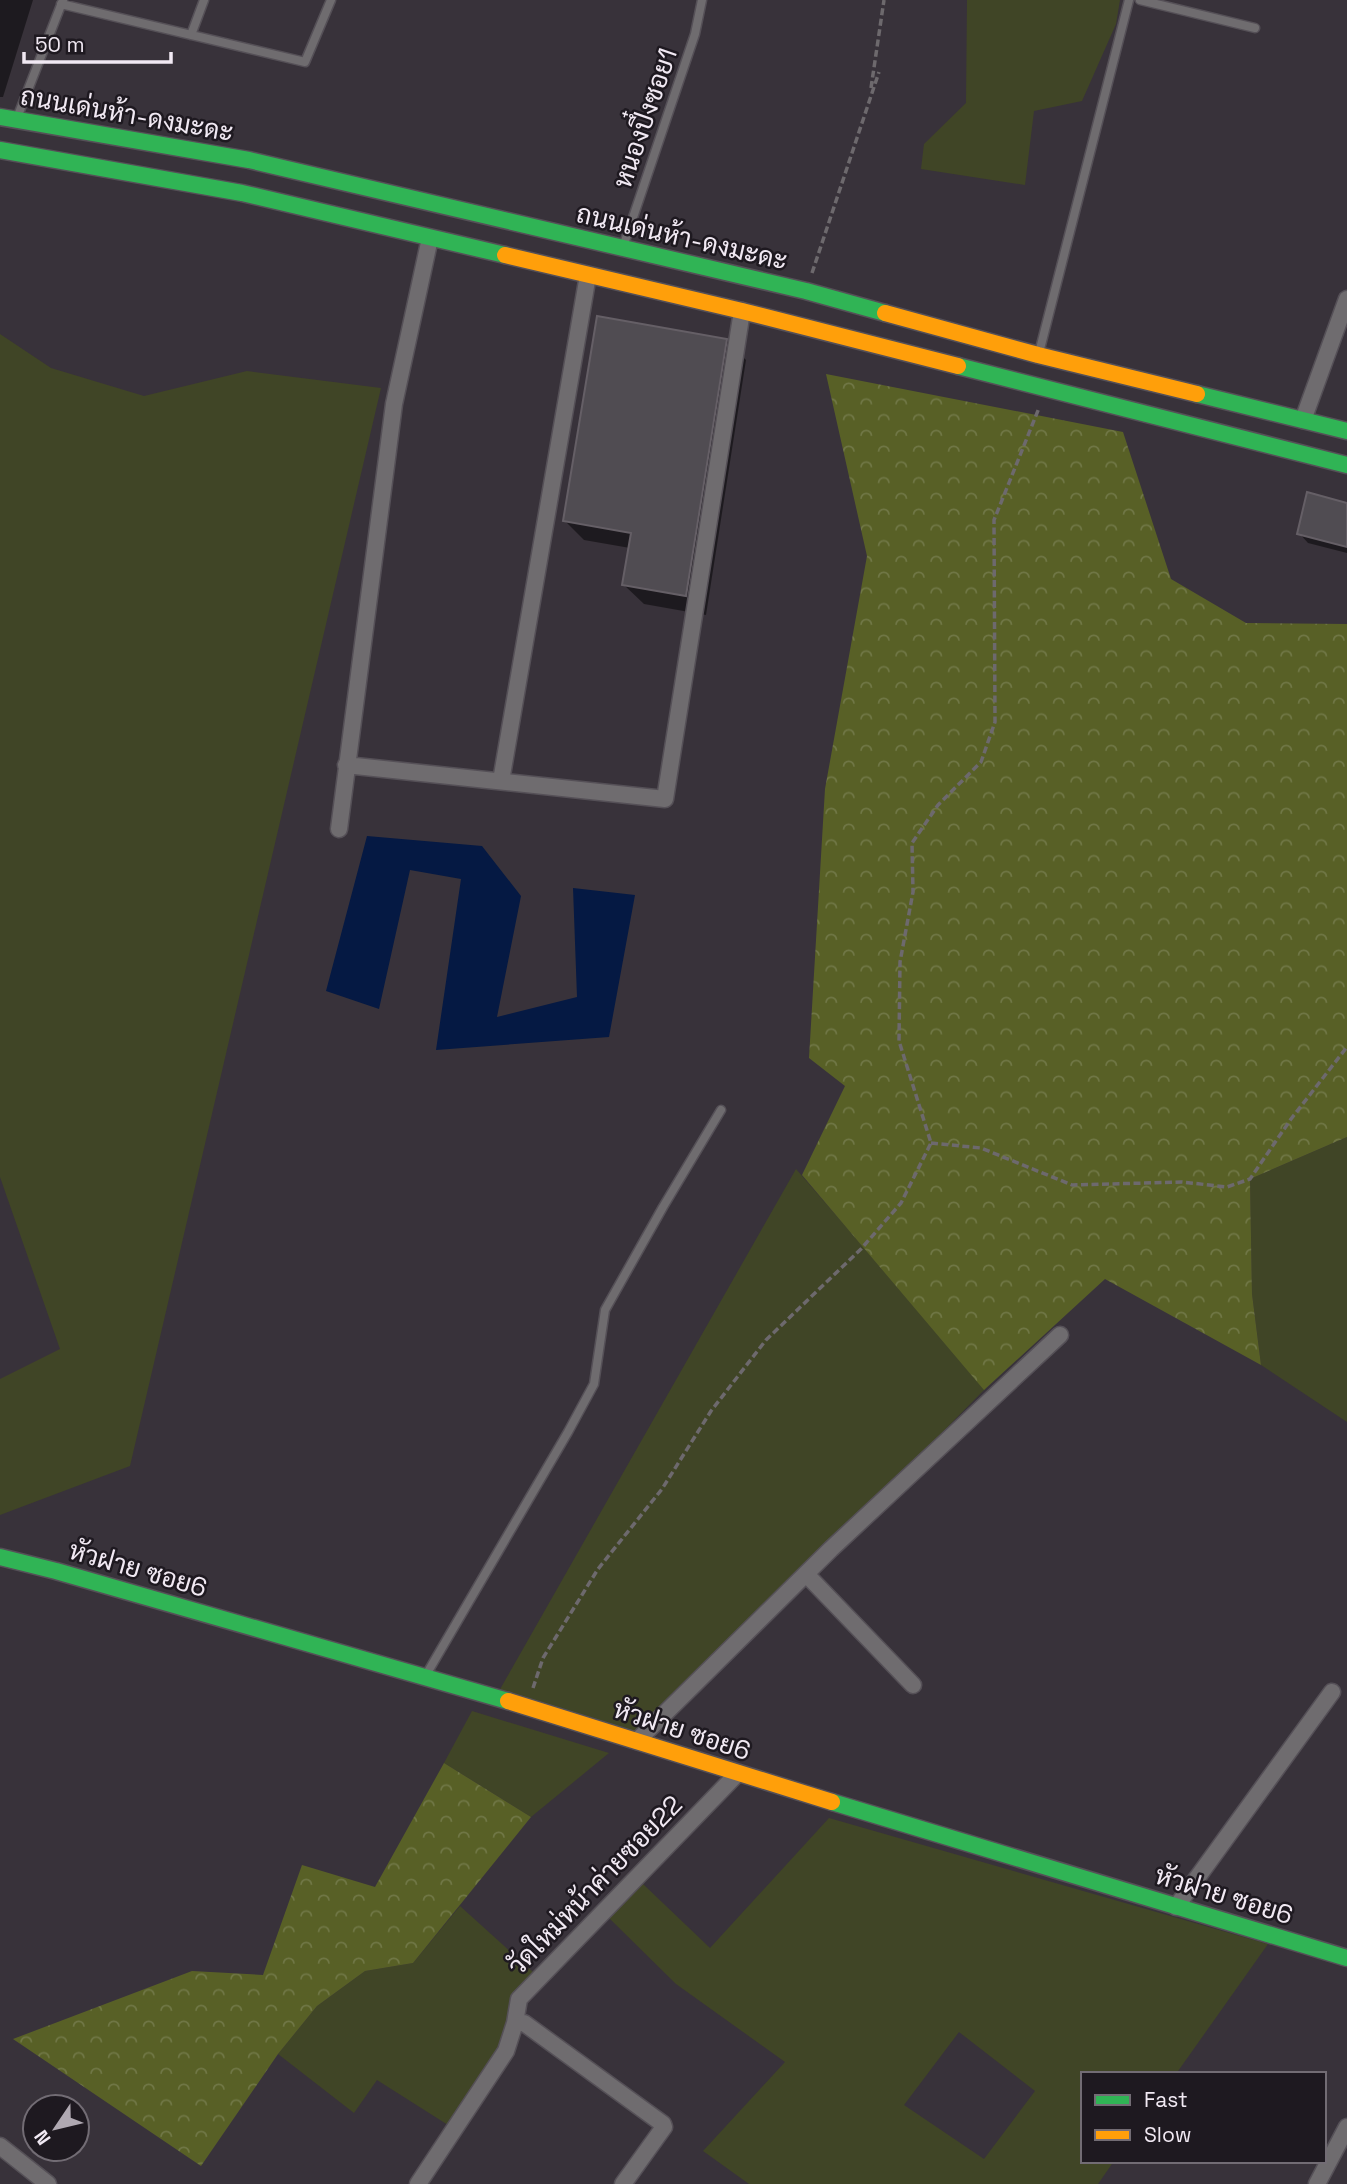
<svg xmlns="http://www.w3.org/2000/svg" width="1347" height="2184" viewBox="0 0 1347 2184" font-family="'Space Grotesk',Sarabun,sans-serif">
  <defs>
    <pattern id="forest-crowns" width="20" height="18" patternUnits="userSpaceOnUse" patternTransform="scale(1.75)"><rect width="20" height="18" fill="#586026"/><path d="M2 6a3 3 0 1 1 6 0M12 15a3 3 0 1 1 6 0" fill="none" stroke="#707746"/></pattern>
  </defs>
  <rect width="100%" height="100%" fill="#38323a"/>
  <path fill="#404526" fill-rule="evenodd" d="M967,0h153l-4,24 -34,77 -48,10 -9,74 -104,-16 3,-25 42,-41z
    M0,334l51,34 93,28 103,-25 134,17 -251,1078 -130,49v-136l60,-30 -60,-172z
    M1347,1137v285l-86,-57 -9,-71 -2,-115z
    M796,1169l190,219 -349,353 -142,-43z
    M472,1711l137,42 -78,64 -87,-54z
    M829,1818l439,126 -92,130h-93v87h31l-16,23h-349l-46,-33 82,-89 -109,-78 -67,-66 34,-34 67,64zM959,2032l76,59 -51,68 -80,-54z
    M460,1906l73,66 -19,22 -15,59 -51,72 -71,-45 -23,33 -76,-59 39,-48 48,-35 48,-8z"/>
  <path fill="url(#forest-crowns)" d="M826,374l297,58 48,147 75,44 101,1v513l-97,42 2,115 9,71 -156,-86 -121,111 -182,-215 43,-89 -36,-28 16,-269 42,-233z
    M444,1763l87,54 -118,146 -48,8 -48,35 -39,48 -77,112 -188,-127 179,-68 71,4 39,-110 73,22z"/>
  <path fill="#051943" d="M367,836l115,10 39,50 -24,121 80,-20 -4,-109 62,7 -26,142 -173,13 25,-171 -51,-9 -31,139 -53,-18z"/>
  <path fill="#0007" d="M0,0h33l-30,97h-3z
    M726,340l20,20 -40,255 -62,-11 -20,-19 6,-37 -46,-8 -19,-19z
    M1347,505v48l-39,-10 -9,-10z"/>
  <path fill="#504c52" stroke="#655f66" stroke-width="2" d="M597,316l130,23 -41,257 -64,-11 9,-52 -68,-12z
    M1307,492l40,11v44l-50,-13z"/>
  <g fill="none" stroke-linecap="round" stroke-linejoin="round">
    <defs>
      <path id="lane" d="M1140,0l115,28
        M61,4l244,58 26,-62
        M191,35l13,-35
        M17,118l46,-118
        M623,247l72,-213 7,-34
        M1039,353l90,-353
        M426,1675l142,-243 26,-48 11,-74 58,-103 58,-97"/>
      <path id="street" d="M1303,420l44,-121
        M346,765l319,34 77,-488
        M501,781l87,-506
        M339,829l55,-425 36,-166
        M806,1574l107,111
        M637,1741l194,-192 229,-214
        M1176,1907l156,-215
        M515,2023h9l139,101 1,3 -41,57
        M0,2146l48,38
        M418,2184l88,-133 9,-28 4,-24 219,-226
        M1317,2184l30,-57"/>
      <path id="fast" d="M0,117l249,43 557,131 79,22
        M0,150l242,43 263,62
        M958,366l389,99
        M1197,394l150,37
        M0,1557l56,14 452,130
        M832,1802l515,156"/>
      <path id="slow" d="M505,255l237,56 216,55
        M885,313l153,42 159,39
        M508,1701l324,101"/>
    </defs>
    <use href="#lane" stroke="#555057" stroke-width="11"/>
    <use href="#street" stroke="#555057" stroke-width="19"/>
    <use href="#fast" stroke="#555057" stroke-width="19"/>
    <use href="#slow" stroke="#555057" stroke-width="19"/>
    <path stroke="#6d696d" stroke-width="3.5" stroke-dasharray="7 3.5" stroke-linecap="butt" d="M871,88l13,-88
      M812,273l67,-201
      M931,1143l50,5 91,37 110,-3 45,5 23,-8 41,-60 56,-72
      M533,1688l10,-30 55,-89 64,-80 49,-78 55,-71 95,-91 40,-46 30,-60 -32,-102 1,-79 13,-70 -1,-49 26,-38 43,-43 14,-40 -1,-202 45,-112"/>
    <use href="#lane" stroke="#6f6c6f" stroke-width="8"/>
    <use href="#street" stroke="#6f6c6f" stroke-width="16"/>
    <use href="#fast" stroke="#30b455" stroke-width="16"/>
    <use href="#slow" stroke="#ff9f0a" stroke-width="16"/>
  </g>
  <g text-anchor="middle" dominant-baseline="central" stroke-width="5" stroke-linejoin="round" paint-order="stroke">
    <g font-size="26" fill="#f1e9f3" stroke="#1e1920">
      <text transform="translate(127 114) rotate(10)">ถนนเด่นห้า-ดงมะดะ</text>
      <text transform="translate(645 118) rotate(-71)">หนองปึ๋งซอย1</text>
      <text transform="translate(682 237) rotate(13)">ถนนเด่นห้า-ดงมะดะ</text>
      <text transform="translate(138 1569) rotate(16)">หัวฝาย ซอย6</text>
      <text transform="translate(682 1730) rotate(18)">หัวฝาย ซอย6</text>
      <text transform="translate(595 1885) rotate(-46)">วัดใหม่หน้าค่ายซอย22</text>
      <text transform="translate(1224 1895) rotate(17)">หัวฝาย ซอย6</text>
    </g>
  </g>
  <rect x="1081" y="2072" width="245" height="91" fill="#1e1920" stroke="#726c74" stroke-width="2"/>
  <rect x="1095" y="2095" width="35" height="10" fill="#30b455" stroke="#726c74" stroke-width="2"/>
  <text x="1144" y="2107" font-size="21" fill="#f1e9f3">Fast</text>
  <rect x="1095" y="2130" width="35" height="10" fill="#ff9f0a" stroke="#726c74" stroke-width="2"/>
  <text x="1144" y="2142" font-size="21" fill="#f1e9f3">Slow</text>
  <g transform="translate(56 2128) rotate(235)"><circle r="33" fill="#1e1920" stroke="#726c74" stroke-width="2"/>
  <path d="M0-5L12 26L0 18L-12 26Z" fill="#b0a9b2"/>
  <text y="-10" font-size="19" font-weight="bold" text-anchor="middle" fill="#f1e9f3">N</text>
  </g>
  <path d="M24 52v10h147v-10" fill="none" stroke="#f1e9f3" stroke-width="3.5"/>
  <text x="35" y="52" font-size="21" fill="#f1e9f3" stroke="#1e1920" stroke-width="5" paint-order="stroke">50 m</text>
</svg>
